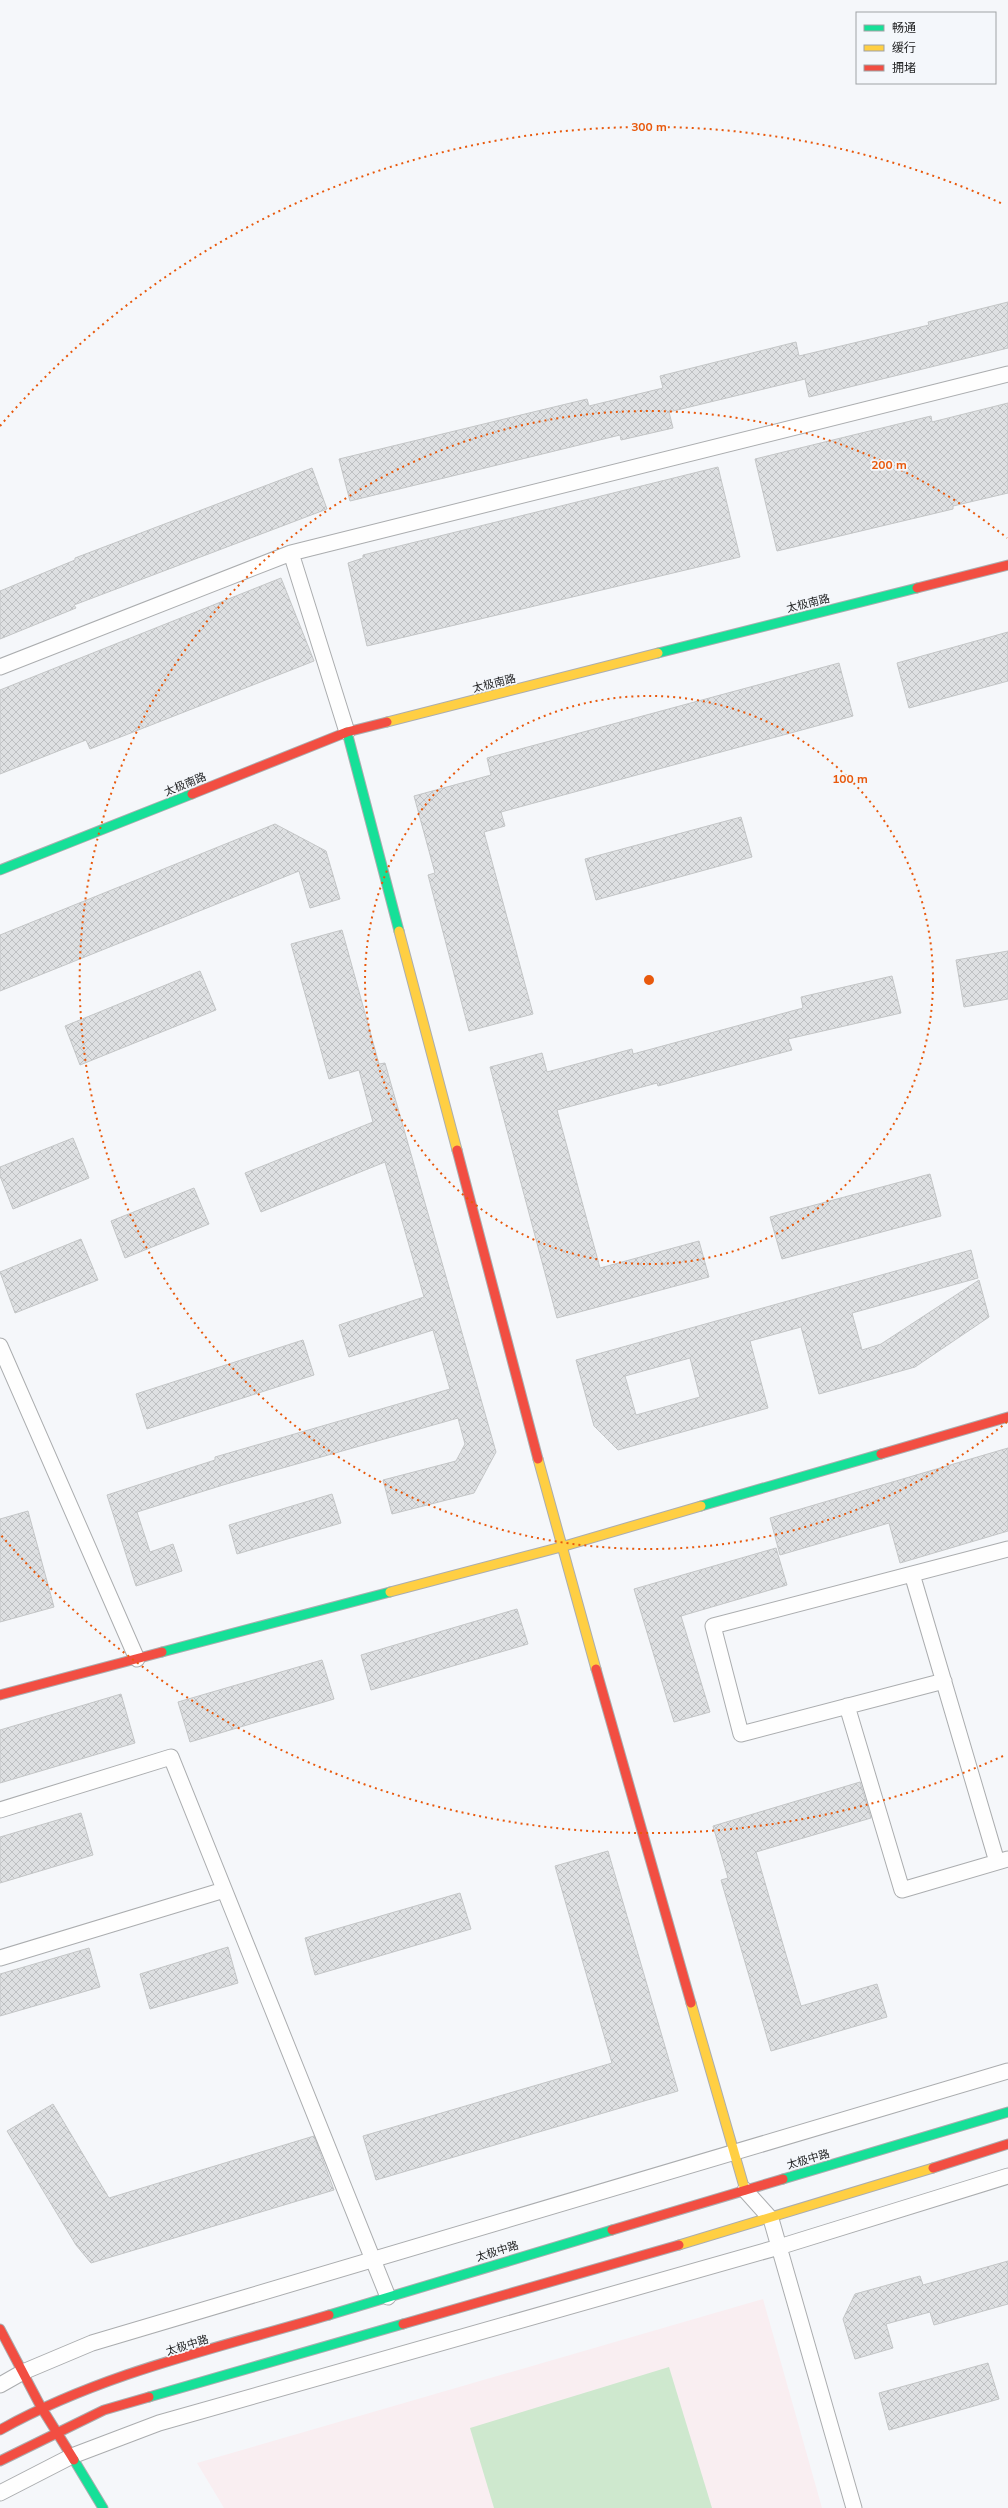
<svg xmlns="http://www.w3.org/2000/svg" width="1008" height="2508" viewBox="0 0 1008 2508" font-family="Mulish,'Noto Sans SC',sans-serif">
  <defs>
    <pattern id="building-cross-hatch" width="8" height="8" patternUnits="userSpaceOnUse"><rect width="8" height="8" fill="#dee0e2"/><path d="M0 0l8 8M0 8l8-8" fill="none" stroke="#bec0c2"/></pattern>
  </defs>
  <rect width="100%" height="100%" fill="#f5f7fa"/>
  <path fill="#f9eef1" d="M763,2299l59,209h-598l-27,-45z"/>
  <path fill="#cee8ce" d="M669,2367l43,141h-218l-24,-80z"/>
  <path fill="url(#building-cross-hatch)" stroke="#c4c6c7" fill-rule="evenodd" d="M1008,302v46l-199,49 -4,-18 -136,33 4,16 -52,12 -1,-5 -270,66 -11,-42 248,-60 2,7 74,-18 -3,-12 136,-34 3,14 130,-31 -1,-3z
    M1008,403v90l-55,13v3l-176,42 -22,-92 176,-43 1,6z
    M718,467l22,90 -373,89 -19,-83 15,-5v-3z
    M312,468l15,41 -253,96 2,3 -76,31v-48l75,-31v-2z
    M281,578l33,83 -224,88 -4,-9 -86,34v-84z
    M1008,632v49l-99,27 -12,-45z
    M839,663l14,53 -352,96 4,14 -21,6 49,182 -64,17 -41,-156 7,-2 -21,-77 77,-21 -4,-17z
    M741,817l11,40 -156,43 -11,-41z
    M275,824l51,27 14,48 -30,9 -11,-37 -299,120v-56z
    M342,930l37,134 6,-1 111,389 -22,41 -82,21 -9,-34 73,-19 9,-17 -7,-26 -235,67 -86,27 13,40 23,-8 9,27 -46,15 -29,-91 108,-35v-3l235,-68 -17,-59 -84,27 -10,-32 85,-28 -39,-135 -124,50 -16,-39 128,-51 -14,-52 -30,9 -38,-135z
    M1008,951v48l-44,8 -8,-47z
    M200,971l16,39 -136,55 -15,-39z
    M892,976l9,37 -113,26 4,11 -134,36 -1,-3 -100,27 43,158 99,-27 10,36 -152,41 -67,-251 52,-14 5,19 85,-23 1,5 170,-46 -2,-11z
    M73,1138l16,40 -76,31 -13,-33v-9z
    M930,1174l11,42 -159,43 -12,-42z
    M194,1188l15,36 -84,34 -14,-37z
    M81,1239l17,41 -83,33 -15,-41z
    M971,1250l7,28 -126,35 10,37 19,-6 98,-64 10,37 -74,50 -96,27 -18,-67 -51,14 18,67 -150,42 -24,-24 -18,-66zM690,1358l10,39 -64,18 -11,-39z
    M303,1340l11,35 -167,54 -11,-35z
    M1008,1448v83l-108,32 -11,-40 -109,32 -10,-37z
    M332,1494l9,29 -104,31 -8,-29z
    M28,1511l26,96 -54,15v-103z
    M776,1548l11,37 -106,31 29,96 -36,10 -40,-133z
    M517,1609l11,35 -157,46 -10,-35z
    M322,1660l12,39 -144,43 -12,-40z
    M121,1694l14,49 -135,40v-53z
    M860,1782l11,36 -115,34 45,154 76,-22 10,33 -116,34 -50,-171 7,-2 -15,-52z
    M81,1813l12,42 -93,28v-46z
    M608,1851l70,240 -302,89 -13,-44 249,-73 -57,-197z
    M460,1893l11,36 -156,46 -10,-37z
    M228,1947l10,36 -88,26 -10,-35z
    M89,1948l11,39 -100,29v-42z
    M53,2104l56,94 205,-62 20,54 -243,73 -15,-18 -69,-114z
    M1008,2261v43l-74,21 -4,-13 -44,12 7,24 -38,11 -12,-40 12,-25 65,-18 3,9z
    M988,2363l11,36 -110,31 -10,-37z"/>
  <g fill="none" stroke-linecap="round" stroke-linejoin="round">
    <defs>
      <path id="street" d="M291,553l56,179
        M0,667l291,-114 717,-179
        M0,1346l137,313
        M912,1574l85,288
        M944,1681l-203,53 -28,-108 295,-77
        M847,1706l55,184 106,-31
        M0,1810l171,-53 217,540
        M0,1958l224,-68
        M745,2190l26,29 83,289
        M0,2385l23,-13 69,-29 916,-272
        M0,2493l72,-37 87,-33 620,-176 229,-71"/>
      <path id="fast" d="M658,653l259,-65
        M347,732l52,199
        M0,870l192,-76
        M701,1506l180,-52
        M162,1652l228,-60
        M783,2179l225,-67
        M329,2315l283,-85
        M149,2397l254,-73
        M74,2460l29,48"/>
      <path id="slow" d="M387,722l271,-69
        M399,931l58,219
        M538,1459l58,210
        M390,1592l171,-45 140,-41
        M691,2003l54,187
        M679,2245l254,-77"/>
      <path id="jam" d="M917,588l91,-23
        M192,794l155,-62 40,-10
        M457,1150l81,309
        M881,1454l127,-37
        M596,1669l95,334
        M0,1695l162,-43
        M933,2168l75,-24
        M612,2230l171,-51
        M403,2324l276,-79
        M0,2329l41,78 33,53
        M0,2430c102,-57 218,-82 329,-115
        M0,2461l104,-51 45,-13"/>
    </defs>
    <use href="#street" stroke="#abadaf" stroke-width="17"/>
    <use href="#fast" stroke="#abadaf" stroke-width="11"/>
    <use href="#slow" stroke="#abadaf" stroke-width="11"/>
    <use href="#jam" stroke="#abadaf" stroke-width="11"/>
    <use href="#street" stroke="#fefefe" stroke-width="15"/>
    <use href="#fast" stroke="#16e098" stroke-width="9"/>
    <use href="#slow" stroke="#ffcf43" stroke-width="9"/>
    <use href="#jam" stroke="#f24e42" stroke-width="9"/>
  </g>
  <g fill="none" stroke="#e8590c" stroke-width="2" stroke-dasharray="2 4">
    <circle cx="649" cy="980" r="284"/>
    <path d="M1007 1422A569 569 0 1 1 1007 538"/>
    <path d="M1003 1756A853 853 0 0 1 0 1534M0 426A853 853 0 0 1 1003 204"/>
  </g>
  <g text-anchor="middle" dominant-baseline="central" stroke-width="3.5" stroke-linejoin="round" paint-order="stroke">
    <g font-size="11" fill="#232425" stroke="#f4f7fb">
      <text transform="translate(808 603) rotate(-14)">太极南路</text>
      <text transform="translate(494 683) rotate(-14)">太极南路</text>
      <text transform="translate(185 784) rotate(-22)">太极南路</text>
      <text transform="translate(808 2159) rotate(-16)">太极中路</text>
      <text transform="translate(497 2251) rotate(-17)">太极中路</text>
      <text transform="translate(187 2345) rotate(-17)">太极中路</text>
    </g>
  </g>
  <circle cx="649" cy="980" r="6" fill="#e8590c" stroke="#f4f7fb" stroke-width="2"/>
  <g font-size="12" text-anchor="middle" font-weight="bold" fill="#e8590c" stroke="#f4f7fb" stroke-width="3.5" stroke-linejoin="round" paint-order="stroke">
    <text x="649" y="131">300 m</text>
    <text x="889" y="469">200 m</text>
    <text x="850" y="783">100 m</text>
  </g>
  <rect x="856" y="12" width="140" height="72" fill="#f4f7fb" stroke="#a0a3a5"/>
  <rect x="864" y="25" width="20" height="6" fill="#16e098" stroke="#a0a3a5"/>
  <text x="892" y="32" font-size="12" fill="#232425">畅通</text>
  <rect x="864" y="45" width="20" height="6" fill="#ffcf43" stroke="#a0a3a5"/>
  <text x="892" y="52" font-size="12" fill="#232425">缓行</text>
  <rect x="864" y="65" width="20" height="6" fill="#f24e42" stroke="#a0a3a5"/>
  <text x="892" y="72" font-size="12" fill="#232425">拥堵</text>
</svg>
